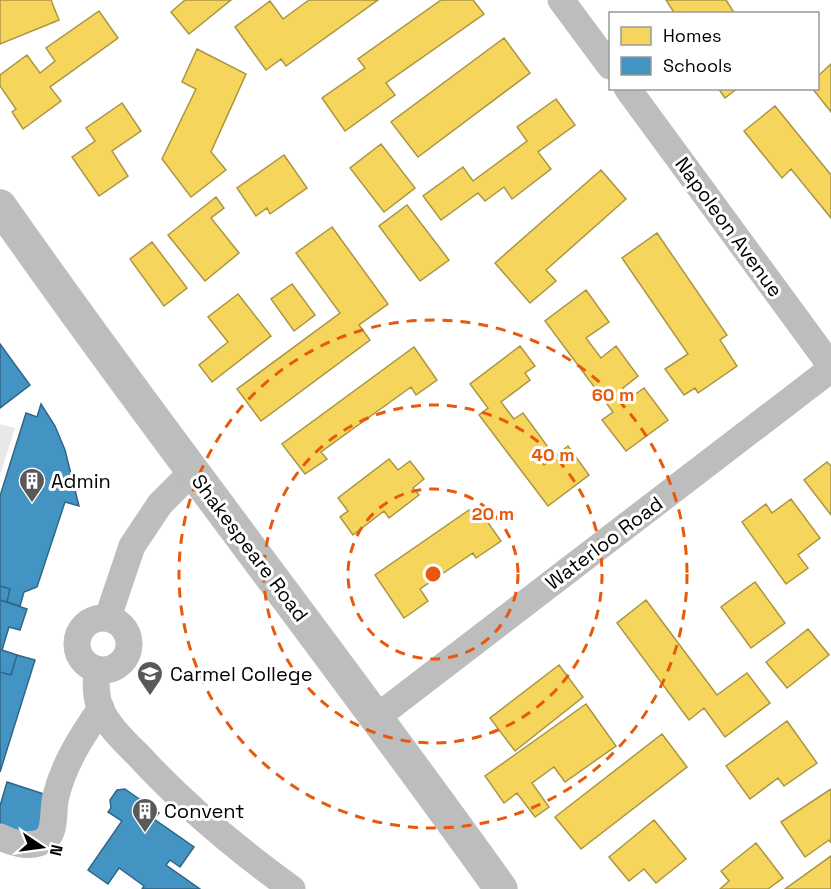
<svg xmlns="http://www.w3.org/2000/svg" width="831" height="889" viewBox="0 0 831 889" font-family="'Space Grotesk',sans-serif">
  <rect width="100%" height="100%" fill="#fff"/>
  <path fill="#e8e8e8" d="M0,424l15,4 -15,47z"/>
  <path fill="#f6d55c" stroke="#ac9540" stroke-width="1.5" d="M0,0h51l8,20 -59,24z
    M185,0h46l-42,34 -18,-22z
    M309,0h69l-92,66 -5,-7 -15,11 -31,-43 35,-26 13,18z
    M441,0h32l11,14 -98,69 9,12 -50,36 -23,-33 43,-30 -7,-9z
    M666,0h60l9,14h-60z
    M99,11l19,27 -68,49 11,14 -38,28 -11,-17 4,-3 -16,-23v-11l27,-20 13,18 15,-12 -9,-13z
    M504,38l26,35 -112,84 -27,-35z
    M197,49l49,25 -35,78 15,18 -35,27 -29,-38 34,-70 -14,-7z
    M831,64v48l-19,-24h6v-12z
    M718,88h20l-13,10z
    M556,99l19,26 -37,27 13,17 -39,30 -8,-12 -19,14 -7,-8 -37,27 -18,-24 40,-29 10,14 54,-40 -10,-14z
    M122,103l19,28 -29,20 16,25 -29,20 -27,-39 23,-16 -9,-13z
    M775,106l56,69v43l-40,-49 -9,9 -38,-47z
    M381,144l34,44 -31,24 -34,-44z
    M284,155l23,33 -37,26 -3,-6 -11,8 -19,-28z
    M601,170l25,29 -80,71 10,11 -26,22 -35,-40z
    M216,197l8,11 -13,10 28,35 -34,28 -37,-46z
    M407,205l42,55 -29,21 -41,-55z
    M332,227l56,77 -29,21 11,15 -109,81 -24,-32 103,-76 -44,-60z
    M657,233l70,102 -7,5 17,26 -39,27 -3,-5 -11,7 -19,-26 23,-15 -66,-96z
    M152,242l35,46 -23,18 -34,-47z
    M292,284l23,31 -21,16 -23,-32z
    M586,290l23,32 -23,16 15,20 15,-12 22,30 -15,12 7,10 14,-10 24,32 -42,31 -24,-31 11,-8 -68,-91z
    M238,294l33,42 -59,46 -13,-17 29,-23 -20,-25z
    M520,346l15,20 -10,7 5,7 -29,22 13,17 9,-6 25,34 -11,9 7,9 24,-19 21,29 -41,31 -69,-91 9,-7 -18,-24z
    M414,347l23,33 -21,15 -5,-8 -90,65 6,7 -22,15 -23,-30z
    M389,459l9,11 12,-9 14,18 -11,9 6,7 -30,23 -5,-7 -31,24 -13,-18 8,-6 -10,-13z
    M827,462l4,4v49l-27,-35z
    M791,499l29,39 -22,17 10,13 -22,16 -44,-62 24,-18 6,9z
    M469,510l8,11 7,-4 17,24 -25,17 -3,-5 -53,36 8,12 -24,17 -29,-43z
    M755,582l30,41 -34,25 -30,-41z
    M646,600l71,95 30,-22 23,30 -45,34 -21,-29 -15,12 -72,-97z
    M808,629l21,26 -42,33 -21,-26z
    M559,665l24,32 -68,54 -25,-33z
    M586,704l30,42 -51,36 -11,-15 -22,16 17,24 -14,10 -18,-24 -13,10 -19,-27z
    M787,721l30,42 -33,23 -6,-8 -28,21 -24,-33z
    M662,734l25,33 -106,82 -26,-32z
    M831,789v54l-2,-3 -24,17 -24,-35z
    M654,820l32,39 -30,24 -12,-14 -15,12 -20,-24z
    M756,843l27,35 -15,11h-48l9,-8 -8,-10z
    M831,856v33h-46z"/>
  <path fill="#4393c3" stroke="#2f6788" stroke-width="1.5" d="M0,344l30,41 -30,23z
    M41,404l14,22 10,24 14,56 -14,-4 -28,85 -13,5 -4,14 -13,-4 3,-13 -10,-3v-90l26,-83 11,4z
    M0,586l10,3 -3,13 -7,-2z
    M0,600l27,9 -7,21 -11,-3 -7,23 15,5 -6,20 -11,-3z
    M17,655l18,5 -35,112v-100l11,3z
    M7,782l43,14 -14,44 -36,-12v-22z
    M125,789l34,24 -5,6 40,28 -14,20 -10,-7 -4,5 34,24h-58l2,-3 -25,-18 -11,16 -20,-14 34,-49 -14,-9 3,-4 -1,-8 7,-10z"/>
  <g fill="none" stroke-linecap="round" stroke-linejoin="round">
    <defs>
      <path id="major" d="M0,206c162,231 337,453 501,683"/>
    </defs>
    <use href="#major" stroke="#dbdbdb" stroke-width="34"/>
    <path stroke="#bdbdbd" stroke-width="27" d="M561,0l49,66
      M627,88l204,278
      M108,617l24,-71 28,-42 33,-33
      M77 644a26 26 0 1 1 52 0a26 26 0 1 1-52 0Z
      M97,669c-1,14 -2,27 4,41 9,18 24,32 38,46 46,50 98,93 153,133
      M377,717l454,-348
      M0,837c12,6 32,12 45,3 12,-9 7,-31 11,-44 8,-33 26,-60 45,-88"/>
    <use href="#major" stroke="#bdbdbd" stroke-width="33"/>
  </g>
  <g fill="none" stroke="#e8590c" stroke-width="3" stroke-dasharray="10 8">
    <circle cx="433" cy="574" r="85"/>
    <circle cx="433" cy="574" r="169"/>
    <circle cx="433" cy="574" r="254"/>
  </g>
  <defs>
    <symbol id="building-pin" viewBox="-11 -11 22 30"><path d="M0 17L-7.5 6A9.5 9.5 0 1 1 7.5 6Z" fill="#595959" stroke="#fff"/><path d="M-4-6H4V6H1V3H-1V6H-4ZM-2.5-4.3h1.7v1.8h-1.7ZM.8-4.3h1.7v1.8H.8ZM-2.5-1h1.7V.8h-1.7ZM.8-1h1.7V.8H.8Z" fill="#fff"/></symbol>
    <symbol id="school-pin" viewBox="-11 -11 22 30"><path d="M0 17L-7.5 6A9.5 9.5 0 1 1 7.5 6Z" fill="#595959" stroke="#fff"/><path d="M0-5L7-2L0 1L-7-2ZM-4 1L0 2.5L4 1V4Q0 6-4 4Z" fill="#fff"/></symbol>
  </defs>
  <g fill-rule="evenodd">
    <use href="#building-pin" x="17" y="466" width="30" height="40"/>
    <use href="#school-pin" x="135" y="659" width="30" height="40"/>
    <use href="#building-pin" x="130" y="796" width="30" height="40"/>
  </g>
  <g text-anchor="middle" dominant-baseline="central" stroke-width="6" stroke-linejoin="round" paint-order="stroke">
    <g font-size="20" fill="#000" stroke="#fff">
      <text transform="translate(729 227) rotate(54)">Napoleon Avenue</text>
      <text transform="translate(604 543) rotate(-37)">Waterloo Road</text>
      <text transform="translate(250 548) rotate(53)">Shakespeare Road</text>
    </g>
    <g font-size="20" fill="#000" stroke="#fff" text-anchor="start">
      <text x="51" y="481">Admin</text>
      <text x="170" y="674">Carmel College</text>
      <text x="164" y="811">Convent</text>
    </g>
  </g>
  <circle cx="433" cy="574" r="9" fill="#e8590c" stroke="#fff" stroke-width="3"/>
  <g font-size="18" text-anchor="middle" font-weight="bold" fill="#e8590c" stroke="#fff" stroke-width="6" stroke-linejoin="round" paint-order="stroke">
    <text x="613" y="401">60 m</text>
    <text x="553" y="461">40 m</text>
    <text x="493" y="520">20 m</text>
  </g>
  <rect x="609" y="12" width="210" height="78" fill="#ffffff" stroke="#999999" stroke-width="1.5"/>
  <rect x="621" y="27" width="30" height="18" fill="#f6d55c" stroke="#999999" stroke-width="1.5"/>
  <text x="663" y="42" font-size="18" fill="#000000">Homes</text>
  <rect x="621" y="57" width="30" height="18" fill="#4393c3" stroke="#999999" stroke-width="1.5"/>
  <text x="663" y="72" font-size="18" fill="#000000">Schools</text>
  <g transform="translate(42 847) rotate(103)" stroke="#ffffff" stroke-width="4.5" paint-order="stroke">
  <path d="M0-4.5L10 22L0 15L-10 22Z" fill="#000000"/>
  <text y="-9" font-size="16" font-weight="bold" text-anchor="middle" fill="#000000">N</text>
  </g>
</svg>
